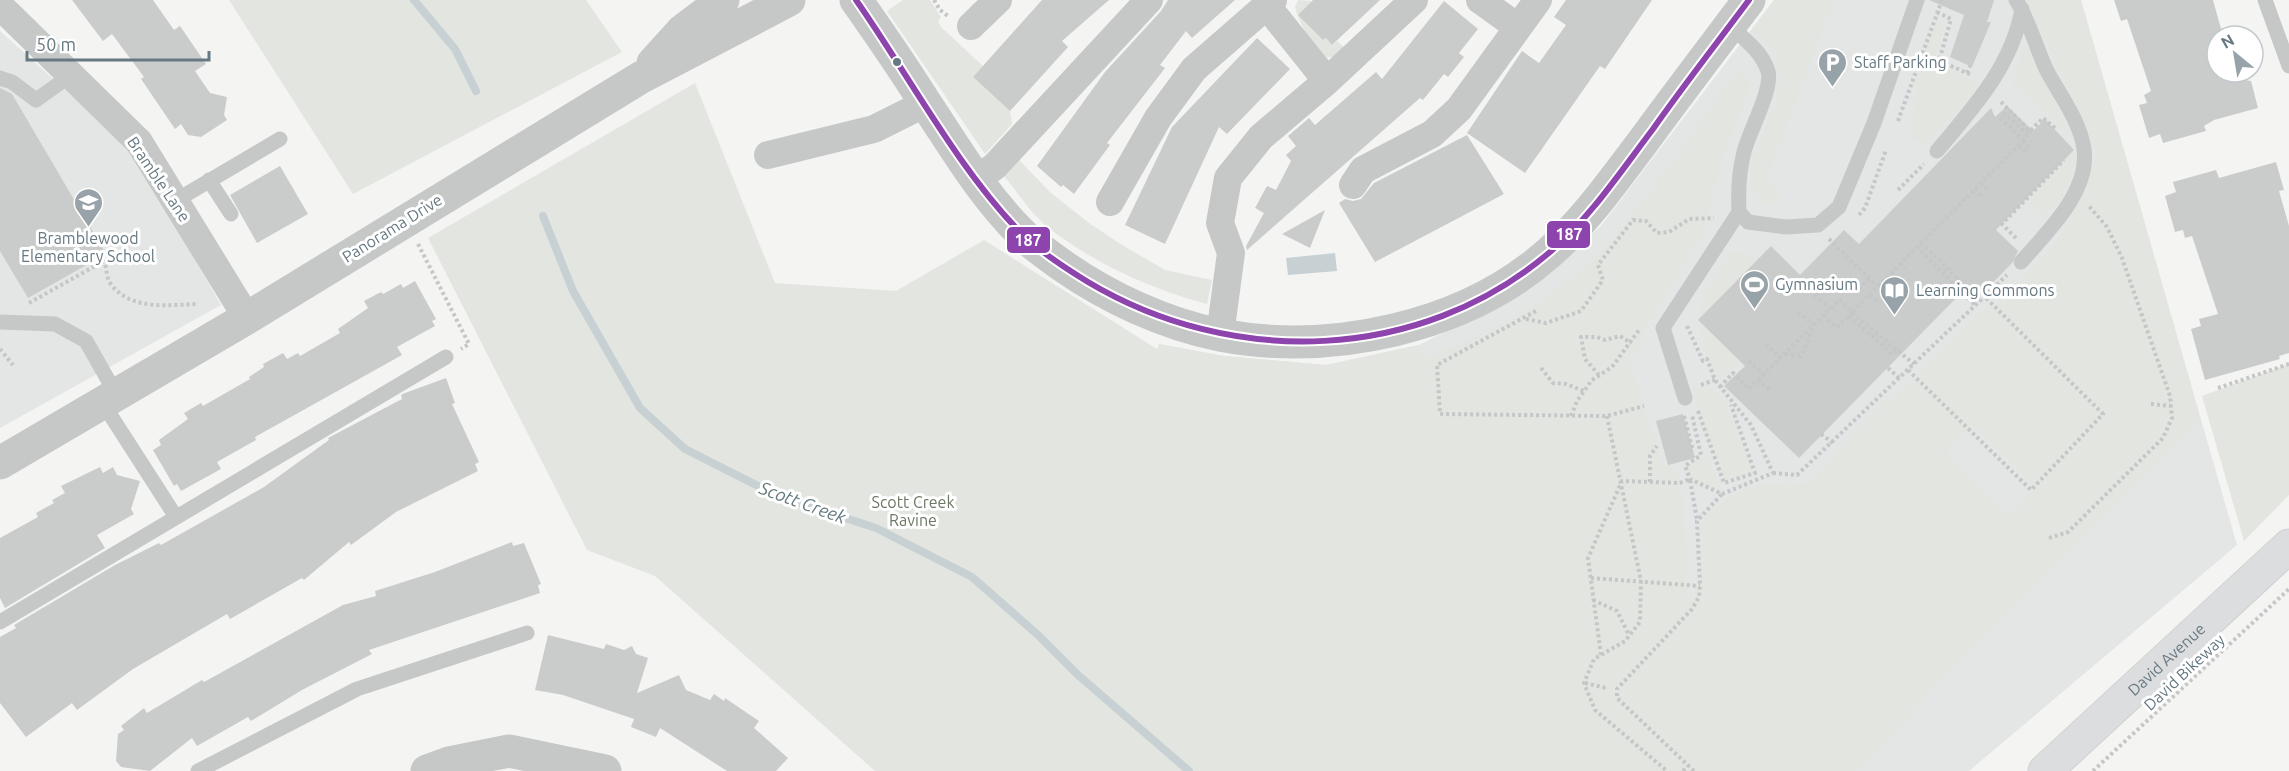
<svg xmlns="http://www.w3.org/2000/svg" width="2289" height="771" viewBox="0 0 2289 771" font-family="Ubuntu,sans-serif">
  <rect width="100%" height="100%" fill="#f4f4f3"/>
  <path fill="#e4e5e5" d="M1774,0h307l156,545 -268,226h-572l-238,-427 65,12 102,9 93,-20 100,-50 81,-68z
    M0,31l132,119 89,155 -221,123z"/>
  <path fill="#e3e6e0" fill-rule="evenodd" d="M229,0h357l36,52 -269,142z
    M903,0h27l11,17 -3,5 3,5 42,39 -10,11 37,34 2,13 -27,30 -98,-143z
    M1298,0l14,1 -13,14 24,25 3,-2 7,7 4,-4 8,7 -12,9 -8,1c-13,-15 -25,-31 -30,-51z
    M1774,0h60l-67,178 12,14v6l-12,8c-58,-41 64,-123 -16,-175z
    M2026,0h55l120,421 -139,134 -206,216h-981l-220,-195 -68,-26 -159,-312 267,-155 80,200 121,8 88,-51 173,109 2,-5 65,12 102,9 93,-20 4,15c51,-22 101,-44 144,-79 66,-54 121,-142 169,-211l7,1 5,6 1,12 -31,83 -14,60 -63,103 2,15 -16,6 36,109 12,2 7,22 6,113 6,-6 10,-45 -5,14c0,-11 -2,-23 -1,-33 3,-25 46,-46 68,-48 17,-1 24,6 41,-2l80,-83 4,3 100,-99 4,3 62,-66 28,-49 12,-39zM1973,426l61,60 -15,22 -10,7 -63,-62z
    M1934,22l12,2 -14,39 47,17 -7,14 -47,50 -15,-7 5,-21 -2,-1 3,-10h-3l5,-12 -3,-2 2,-4h-5z
    M2024,44l18,26 28,65 -58,-51z
    M2076,151l1,9 -16,44 -21,12 -13,-14z
    M1019,160l31,32 39,31 33,22 43,25 47,10 -5,24c-54,-14 -114,-41 -158,-76 -17,-13 -31,-35 -45,-52z
    M1771,246l34,33 -65,82 -23,22c-7,-10 -10,-23 -13,-35 -12,-45 3,-57 25,-95h19l9,7z
    M2289,364v131l-45,46 -42,-145z
    M1708,384l18,19 27,71 -30,7 -32,-91z
    M1707,453l15,41 -32,-15 -5,-13z"/>
  <path fill="#c7d0d2" d="M1335,253l2,18 -49,4 -2,-17z"/>
  <g fill="none" stroke-linecap="round" stroke-linejoin="round">
    <path stroke="#c7d0d2" stroke-width="8" d="M414,0l41,49 21,42
      M543,216l30,75 67,117 45,41 93,47 98,32 96,49 66,58 40,40 111,96"/>
  </g>
  <path fill="#cacccc" d="M72,0h81l21,30 6,-4 26,38 -11,7 15,22 17,4 -3,18 3,5 -26,17 -13,-2 -7,-11 -6,5 -34,-50 3,-2 -32,-43 -9,7z
    M1042,0h67l-47,41 6,6 -58,64 -37,-34z
    M1168,0h67l-43,38 -6,-7 -26,34 5,3 -58,75 3,2 -36,49 -11,-9 -2,2 -24,-21 68,-94 56,-61z
    M1313,0h67l-48,45 -6,-7 -3,2 -25,-25z
    M1566,0h86l-47,69 -5,-3 -75,107 -58,-40 55,-82 17,12 27,-38 -12,-8z
    M1929,0h65l-7,22h4l-19,45 -22,-10 14,-42z
    M2114,0h99l10,36h-6v36h26l2,8 6,1 7,27 -44,12 -10,6 2,5 -43,12 -3,-9 -11,4 -10,-33 8,-2 -3,-8 7,-4 -24,-72 -6,2z
    M1444,1l34,28 -19,24 5,4 -16,20 -4,-3 -21,26 -3,-2 -173,152 -1,-4 18,-33 -9,-5 12,-22 9,4 15,-29 -5,-6 10,-9 -8,-10 21,-18 6,7 61,-53 6,7z
    M1257,38l33,31 -63,65 -8,-7 -54,117 -40,-19 47,-98z
    M0,88l12,6 94,160 -78,44 -28,-47z
    M2007,106l26,25 12,-12 29,31 -78,80 22,21 -6,12 -35,36 -11,-11 -167,170 -75,-72 21,-20 -47,-46 73,-74 29,29 44,-45 15,14 132,-136 4,9z
    M1467,135l37,59 -129,68 -36,-59 6,-4 8,2 8,-2 13,-16z
    M2276,162l8,28 -5,1 10,35v127l-10,3 1,3 -75,21 -14,-51 10,-3 -2,-7 19,-5 -26,-78 -7,2 -2,-8 -8,2 -10,-36 11,-4 -3,-10 43,-12 3,8z
    M280,166l28,48 -51,29 -27,-48z
    M1325,210l-15,38 -28,-14z
    M415,281l21,38 -4,2 3,5 -38,21 5,8 -147,82 1,3 -39,22 4,7 -40,22 -4,-7 -3,2 -21,-36 8,-5 -2,-5 29,-21 -4,-6 17,-10 2,3 47,-27 -1,-2 15,-10 -1,-3 20,-11 4,6 11,-6 2,3 40,-23 -2,-4 30,-21 -4,-7 17,-9 2,2 18,-10 2,4z
    M446,378l9,25 -3,1 27,58 -4,2 3,7 -82,41 -45,33 -2,-3 -45,38 -2,-2 -72,41 -3,-5 -94,55 -56,41 -5,-7 -46,34 -26,-34v-66l16,-9 -2,-3 101,-60 44,-22 2,2 103,-58 65,-47 -1,-2 74,-39 -1,-4 4,-2z
    M1683,414l12,44 -27,7 -12,-44z
    M100,467l3,6 10,-6 4,8 23,6 -9,28 3,5 -37,21 8,13 -100,60 -5,-10v-60l38,-21 -2,-4 18,-10 -2,-3 13,-7 -4,-7z
    M512,542l1,4 11,-3 17,41 -3,1 2,8 -171,57 3,4 -70,36 -51,31 -3,-4 -51,29 -5,-8 -42,33 -29,-4 -5,-6 2,-27 6,-4 -3,-4 23,-18 3,5 55,-33 2,2 139,-77 33,-9 -1,-5 60,-19z
    M548,635l56,14 2,-5 18,6 8,-4 4,8 12,4 -11,35 42,-18 7,15 24,10 4,-6 10,7 1,-3 34,23 -5,7 34,30 -12,13h-49l-67,-43 -4,9 -25,-10 3,-8 -71,-24 -28,-5z"/>
  <g fill="none" stroke-linecap="round" stroke-linejoin="round">
    <defs>
      <g id="secondary">
        <path id="s1" d="M2045,771l244,-225"/>
      </g>
    </defs>
    <use href="#secondary" stroke="#cfd1d1" stroke-width="35"/>
    <path stroke="#c4c6c7" stroke-width="4" stroke-dasharray="3 3" stroke-linecap="butt" d="M934,0l6,10 8,6
      M1937,12l14,7 -12,42 33,14
      M1967,73l3,-7
      M2001,102l29,29 13,-13 13,11
      M1898,121l44,-121
      M2023,141l9,8
      M2024,141l-23,-22 4,-5 22,20
      M2019,146l8,7
      M1981,183l8,9
      M1898,190l26,-26
      M1974,190l9,8
      M1859,215l6,-7 21,-58
      M2016,238l-14,-14 62,-64
      M1829,239l48,47
      M1921,243l28,26 -5,2
      M418,244l51,100 -8,5
      M1917,247l58,58
      M1901,263l5,5
      M1946,268l13,12 -4,4
      M1854,293l15,-14
      M1815,295l15,14
      M1870,295l6,5
      M29,303l75,-42c3,7 2,15 6,22 20,28 57,22 87,21
      M1536,311l-99,54 3,49 167,2 37,-10
      M1798,312l16,13 -13,33
      M1852,313l62,51
      M1824,315l10,11
      M1849,316l43,38 5,-5
      M1526,319l20,4 35,-12 22,-31 -5,-15 35,-45 13,1 11,12 12,-1 20,-13 25,-1
      M1687,326l16,35 4,-2 8,21 36,45 22,48 -51,21 -32,-15 -5,-13 16,-11 -9,-40
      M1837,327l16,-15
      M1766,344l15,14
      M0,349l13,16
      M1785,354l17,2
      M1749,361l15,14
      M1541,368l12,15 13,1 18,7
      M1888,368l11,10
      M1908,370l123,120 72,-76 -118,-117
      M1599,375l-14,-16 -4,-22h16l8,3 15,-4 11,7
      M1758,380l81,-80 13,12 171,-171 7,-10
      M1701,385l14,-5
      M1720,387l13,-14 16,16 9,-9 12,10
      M2218,388l71,-24
      M2151,404l20,2
      M1698,411l26,72 31,-10 -24,-68
      M1571,416l6,-15 15,-21 20,-13 27,-37
      M1607,416l34,165 -1,41 -15,19 -31,18 -10,24 11,27 72,61
      M1684,416l9,35
      M1821,434l12,9
      M1773,473l24,2 210,-200
      M1650,482v-26l7,-10
      M2049,538l19,-6 95,-94 9,-20 -2,-22 -48,-138 -15,-31 -19,-22
      M1591,578l109,8
      M1593,600l24,11 12,24
      M1601,655l-13,-97 34,-77 58,2 10,-4 7,41
      M1585,683l21,5
      M1683,771l5,-5
      M1694,771l-77,-73v-9l75,-80 7,-12 1,-11 -3,-65 25,-27
      M2093,771l196,-182"/>
    <path stroke="#c6c8c8" stroke-width="15" d="M2016,0c13,20 20,48 31,71 13,24 33,50 37,78 6,43 -37,83 -63,113
      M2265,0l24,66
      M1730,25c15,16 31,25 38,46 5,18 -19,61 -24,81 -5,19 -6,40 -5,60l9,10 38,5 32,-2 21,-18 35,-84 43,-123
      M0,78l12,4 24,18 35,-25
      M1937,151c36,-43 75,-85 85,-142
      M209,180l22,34
      M175,201l105,-62
      M0,322l55,2 31,17 30,53
      M1685,398l-22,-70 76,-116
      M102,402l74,115
      M0,622l446,-265
      M198,771l159,-82 170,-56"/>
    <path stroke="#c6c8c8" stroke-width="28" d="M1480,0l36,26
      M0,6l139,136 108,176
      M1267,6l60,75
      M971,26l27,-26
      M768,155l106,-26 52,-26
      M975,181l20,-15 154,-166
      M1353,185l10,-15 69,-36 27,-25 79,-109
      M1110,202l48,-84 36,-49 79,-69
      M1220,335l11,-82 -11,-30 8,-45 33,-41 66,-56 87,-81"/>
    <path stroke="#c6c8c8" stroke-width="33" d="M856,0c24,34 48,69 70,104 30,45 56,90 95,129 12,12 28,23 42,33 46,32 102,58 157,69 111,21 245,-7 330,-83 36,-32 63,-71 92,-109 35,-48 71,-95 107,-143
      M653,63l29,-32 41,-31
      M0,463l247,-145 393,-240 149,-78
      M427,771l22,-8 60,-12 96,20"/>
    <use href="#secondary" stroke="#dcddde" stroke-width="33"/>
    <defs>
      <path id="bus-1" d="M856,0c52,74 102,169 165,233 19,19 44,35 67,49 144,86 332,81 462,-30 40,-34 71,-81 103,-123 31,-44 64,-86 96,-129"/>
    </defs>
    <use href="#bus-1" stroke="#fff" stroke-width="10"/>
    <use href="#bus-1" stroke="#8e44ad" stroke-width="6"/>
  </g>
  <defs>
    <symbol id="parking-pin" viewBox="-11 -11 22 30"><path d="M0 17L-7.5 6A9.5 9.5 0 1 1 7.5 6Z" fill="#98a3a9" stroke="#fff"/><path d="M-3.5-5.5H1a3.5 3.5 0 0 1 0 7H-1V5.5H-3.5ZM-1-3.4V-.6H.8a1.4 1.4 0 0 0 0-2.8Z" fill="#fff"/></symbol>
    <symbol id="school-pin" viewBox="-11 -11 22 30"><path d="M0 17L-7.5 6A9.5 9.5 0 1 1 7.5 6Z" fill="#98a3a9" stroke="#fff"/><path d="M0-5L7-2L0 1L-7-2ZM-4 1L0 2.5L4 1V4Q0 6-4 4Z" fill="#fff"/></symbol>
    <symbol id="stadium-pin" viewBox="-11 -11 22 30"><path d="M0 17L-7.5 6A9.5 9.5 0 1 1 7.5 6Z" fill="#98a3a9" stroke="#fff"/><path d="M0-5a6.5 5 0 1 0 0 10a6.5 5 0 1 0 0-10ZM-3.5-1.8h7v3.6h-7Z" fill="#fff"/></symbol>
    <symbol id="library-pin" viewBox="-11 -11 22 30"><path d="M0 17L-7.5 6A9.5 9.5 0 1 1 7.5 6Z" fill="#98a3a9" stroke="#fff"/><path d="M-6-4Q-3-5.5-.7-3.5V5Q-3 3-6 4ZM6-4Q3-5.5 .7-3.5V5Q3 3 6 4Z" fill="#fff"/></symbol>
  </defs>
  <g fill-rule="evenodd">
    <use href="#parking-pin" x="1816" y="46" width="33" height="45"/>
    <use href="#school-pin" x="72" y="186" width="33" height="45"/>
    <use href="#stadium-pin" x="1738" y="268" width="33" height="45"/>
    <use href="#library-pin" x="1878" y="274" width="33" height="45"/>
  </g>
  <circle fill="#667881" stroke="#fff" stroke-width="2" cx="897" cy="62" r="5"/>
  <g text-anchor="middle" dominant-baseline="central" stroke-width="6" stroke-linejoin="round" paint-order="stroke">
    <g font-size="16" fill="#667881" stroke="#fff" text-anchor="start">
      <text x="1854" y="62">Staff Parking</text>
      <text x="88" y="238" text-anchor="middle">Bramblewood<tspan x="88" dy="18">Elementary School</tspan></text>
      <text x="1775" y="284">Gymnasium</text>
      <text x="1916" y="290">Learning Commons</text>
    </g>
    <g font-size="16" fill="#667881" stroke="#fff">
      <text transform="translate(159 179) rotate(56)">Bramble Lane</text>
      <text transform="translate(392 228) rotate(-32)">Panorama Drive</text>
      <text stroke="none"><textPath href="#s1" startOffset="165">David Avenue</textPath></text>
      <text transform="translate(2184 672) rotate(-43)">David Bikeway</text>
    </g>
    <g font-size="16" fill="#6b7964" stroke="#fff">
      <text x="913" y="502">Scott Creek<tspan x="913" dy="18">Ravine</tspan></text>
    </g>
    <g font-size="18" font-style="italic" fill="#62797e" stroke="#fff">
      <text transform="translate(803 502) rotate(20)">Scott Creek</text>
    </g>
  </g>
  <g stroke="#fff" stroke-width="2">
    <rect x="1546" y="220" width="45" height="29" rx="6" fill="#8e44ad"/>
    <rect x="1006" y="226" width="45" height="28" rx="6" fill="#8e44ad"/>
  </g>
  <g font-size="16" text-anchor="middle" font-weight="bold" fill="#fff">
    <text x="1569" y="240">187</text>
    <text x="1028" y="246">187</text>
  </g>
  <g transform="translate(2235 54) rotate(330)"><circle r="28" fill="#ffffff" stroke="#c2c9cd" stroke-width="1.5"/>
  <path d="M0-4.5L10 22L0 15L-10 22Z" fill="#98a3a9"/>
  <text y="-9" font-size="16" font-weight="bold" text-anchor="middle" fill="#667881">N</text>
  </g>
  <path d="M27 51v9h182v-9" fill="none" stroke="#667881" stroke-width="3"/>
  <text x="36" y="51" font-size="18" fill="#667881" stroke="#ffffff" stroke-width="4.5" paint-order="stroke">50 m</text>
</svg>
